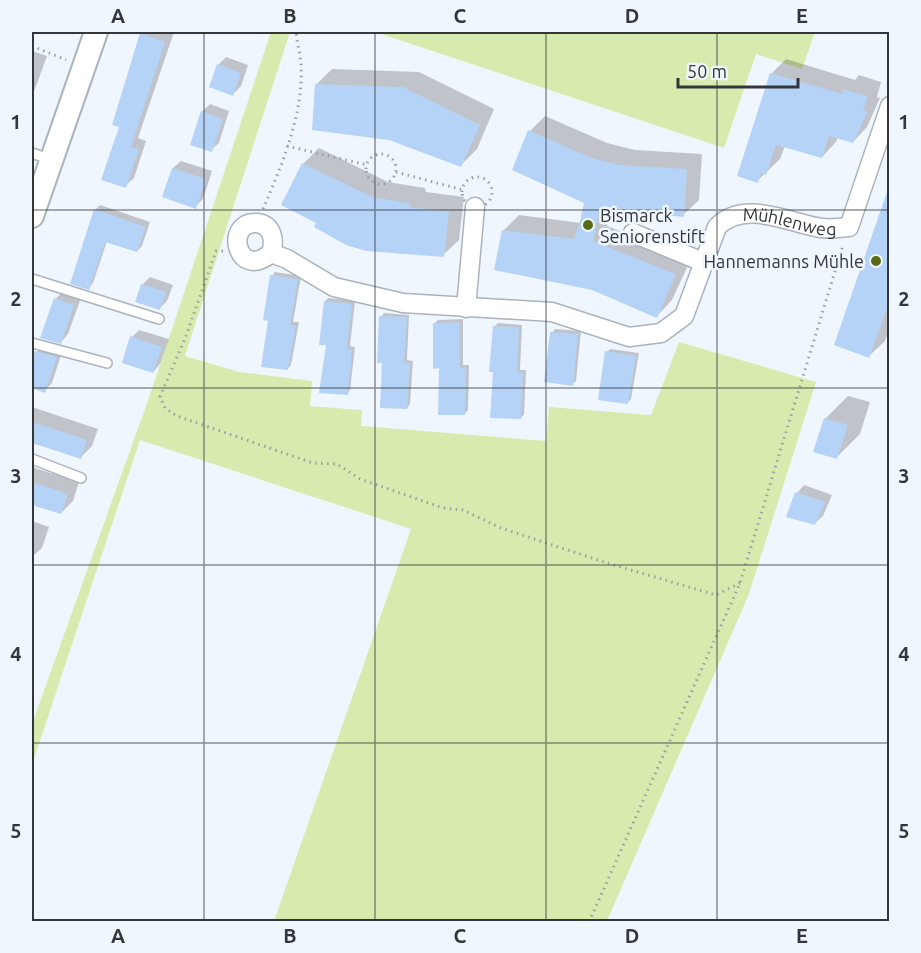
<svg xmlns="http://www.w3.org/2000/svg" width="921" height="953" viewBox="0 0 921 953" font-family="Ubuntu,sans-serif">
  <rect width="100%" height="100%" fill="#f0f6fd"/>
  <path fill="#d8ebae" d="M271,32h19l-105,324 54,16 73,9 -2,25 52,4 -1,16 185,15 3,-34 102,8 28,-73 137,40 -67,212 -142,327h-333l137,-392 -271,-89 -108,325v-41l119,-332z
    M375,32h440l-13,37 -46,-15 -32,94z"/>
  <path fill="#0003" d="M143,32h31l-36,106 8,3 -12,37 -9,8 -4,-60 8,-55z
    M32,51l15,5 -15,41z
    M226,57l22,8 -7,21 -8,8 -15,-29z
    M786,59l69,21 4,-5 22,7 -4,15 3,1 -13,29 -14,15 -15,-5 -2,5 -14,15 -37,-11 -5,13 -23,22 15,-108z
    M332,69l87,3 75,37 -17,40 -16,16 -145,-80z
    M210,104l19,7 -10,32 -8,7 -9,-38z
    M545,116l62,27 28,7 67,4 -3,46 -16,15 -72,-6 -4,17 84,33 -19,41 -15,16 -154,-85 16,-16 62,8 5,-21 -56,-71z
    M319,148l69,34 37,6 1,4 38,5 -5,43 -16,15 -125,-33 -15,-58z
    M181,161l31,10 -9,28 -8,8 -31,-11 9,-28z
    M890,190v137l-5,14 -16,15 -33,-11z
    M100,205l50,17 -8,24 -5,5 -30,-10 -14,42 -4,5 6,-78z
    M275,272l26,4 -8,46h6l-8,43 -4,4 -17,-50 2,-43z
    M150,277l23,8 -6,16 -8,8 -17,-24z
    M63,292l18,6 -13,36 -7,8 -6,-43z
    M328,298l27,3 -5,45 5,1 -5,43 -3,4 -20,-50 -2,-43z
    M384,313l25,2 -2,45 6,1 -3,43 -3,4 -24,-47 -2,-44z
    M463,319v46h6l-1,45 -3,3 -25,-46 -5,-44 3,-3z
    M498,323l24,2 -2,45h6l-2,44 -3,4 -26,-48 -1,-43z
    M555,329l26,2 -5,50 -4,3 -20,-51z
    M139,330l30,9 -9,25 -7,8 -21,-35z
    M45,344l18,5 -11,34 -8,8 -12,-4v-19l5,-16z
    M610,349l29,4 -8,46 -4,4 -20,-51z
    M848,396l22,6 -10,32 -23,23 -12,-38z
    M32,407l66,22 -6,17 -11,11 -49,-16z
    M32,467l47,15 -6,19 -12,12 -29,-10z
    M804,485l28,10 -9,21 -8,7 -18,-30z
    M32,521l17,6 -7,21 -8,7 -2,-1z"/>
  <path fill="#b4d3f6" d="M140,33l25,9 -34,105 8,2 -13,39 -25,-8 18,-53 -7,-2z
    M217,64l24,9 -8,23 -24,-9z
    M770,73l72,21 1,-5 25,7 -5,15 4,1 -14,31 -24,-7 -7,22 -46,-13 -10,30 -5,-2 -3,10 -21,-7z
    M315,84l88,3 77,38 -19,42 -72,-27 -77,-10z
    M201,111l22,8 -11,33 -22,-7z
    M528,130l63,28 28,7 68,4 -3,48 -84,-8 -7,32 83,33 -19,44 -65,-28 -98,-20 8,-40 72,9 6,-18 4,-18 -72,-33z
    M302,163l70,34 37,6 1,4 39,5 -5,45 -78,-6 -20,-6 -32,-18 2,-4 -35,-18z
    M172,168l34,11 -10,30 -34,-12z
    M887,192l3,108 -21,58 -35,-13z
    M94,209l52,18 -9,25 -32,-10 -16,48 -19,-6z
    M270,275l28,4 -8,46h6l-8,45 -27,-3 7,-46 -5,-1z
    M141,284l25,8 -6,18 -25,-8z
    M54,298l20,7 -13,39 -21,-6z
    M324,301l28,3 -5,45 5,1 -4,45 -29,-2 7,-48h-7z
    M379,316l28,1 -3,46h6l-3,46 -27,-1 2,-45h-5z
    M460,322v46l6,-1 -1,48h-27l1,-47 -6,1v-46z
    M493,326l26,1 -2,46h6l-2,46 -31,-1 3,-46h-4z
    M550,332l28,2 -5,52 -29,-4z
    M130,336l32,11 -9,26 -31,-10z
    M35,351l22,6 -12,36 -13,-5v-28z
    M605,351l31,5 -8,48 -30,-4z
    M824,418l24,7 -11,34 -24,-7z
    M32,422l55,18 -6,19 -49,-16z
    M32,482l36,12 -7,20 -29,-9z
    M795,492l30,10 -10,23 -29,-8z"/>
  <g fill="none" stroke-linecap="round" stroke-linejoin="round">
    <defs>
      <path id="service" d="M32,153l19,7
        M32,279l127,40
        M32,343l75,20
        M32,459l49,19"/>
      <g id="minor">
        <path d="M633,233l70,29"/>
        <path id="s1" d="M271,253c-34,29 -48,-32 -14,-30 16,2 18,18 14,30l16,6 47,28 69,16 149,9 77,25 32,-4 23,-17 33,-89c26,-27 68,-6 99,0 11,3 22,1 33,0l41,-121"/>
        <path d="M466,308l9,-101"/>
      </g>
      <path id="tertiary" d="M32,216l64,-184"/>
    </defs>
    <use href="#service" stroke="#abb3bb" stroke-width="12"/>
    <use href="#minor" stroke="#abb3bb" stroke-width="21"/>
    <use href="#tertiary" stroke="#abb3bb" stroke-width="26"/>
    <path stroke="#9a9fa4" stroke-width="3" stroke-dasharray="1.5 4.5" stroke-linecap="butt" d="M32,46l34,14
      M287,146l80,19
      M366 169a15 15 0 1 1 30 0a15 15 0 1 1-30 0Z
      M396,172l67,18
      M462 192a15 15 0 1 1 30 0a15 15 0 1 1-30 0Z
      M263,209c19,-44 41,-96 38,-145 -1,-11 -4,-22 -5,-32
      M223,251h-7l-30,85 -26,61 5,11 12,8 136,47 24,1 23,15 83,29 20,2 38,18 106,35 109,32 24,-12
      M589,922l151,-339 103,-338"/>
    <use href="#service" stroke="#fff" stroke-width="9"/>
    <use href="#minor" stroke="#fff" stroke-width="18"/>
    <use href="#tertiary" stroke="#fff" stroke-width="22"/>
  </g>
  <path fill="none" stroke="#34373a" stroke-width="1.5" stroke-opacity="0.55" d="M204,32v890M375,32v890M546,32v890M717,32v890M32,210h858M32,388h858M32,565h858M32,743h858"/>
  <g fill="#576a16" stroke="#f0f6fd" stroke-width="2">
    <circle cx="588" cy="225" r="6"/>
    <circle cx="876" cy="261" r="6"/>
  </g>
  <g text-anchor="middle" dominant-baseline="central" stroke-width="5" stroke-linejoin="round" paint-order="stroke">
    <g font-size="18" fill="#34373a" stroke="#f0f6fd" text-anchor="start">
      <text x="600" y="215">Bismarck<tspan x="600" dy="21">Seniorenstift</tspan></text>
      <text x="864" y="261" text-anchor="end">Hannemanns Mühle</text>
    </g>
    <g font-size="18" fill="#34373a" stroke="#f0f6fd">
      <text stroke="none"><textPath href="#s1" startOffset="722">Mühlenweg</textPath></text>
    </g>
  </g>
  <rect width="921" height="953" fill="none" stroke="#f0f6fd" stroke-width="66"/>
  <path d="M678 78v9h120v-9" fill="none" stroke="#34373a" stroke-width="3"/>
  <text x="687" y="78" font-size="18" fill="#34373a" stroke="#f0f6fd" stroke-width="4.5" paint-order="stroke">50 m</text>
  <rect x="33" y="33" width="855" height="887" fill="none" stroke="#34373a" stroke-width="2"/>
  <g font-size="20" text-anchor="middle" font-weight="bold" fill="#34373a">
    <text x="118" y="23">A</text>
    <text x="290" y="23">B</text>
    <text x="460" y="23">C</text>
    <text x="632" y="23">D</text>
    <text x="802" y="23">E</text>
    <text x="16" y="129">1</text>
    <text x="904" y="129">1</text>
    <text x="16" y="306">2</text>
    <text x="904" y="306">2</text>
    <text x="16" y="483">3</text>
    <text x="904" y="483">3</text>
    <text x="16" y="661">4</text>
    <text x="904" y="661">4</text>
    <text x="16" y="838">5</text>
    <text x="904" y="838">5</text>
    <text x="118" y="943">A</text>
    <text x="290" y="943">B</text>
    <text x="460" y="943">C</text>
    <text x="632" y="943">D</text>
    <text x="802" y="943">E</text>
  </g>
</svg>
